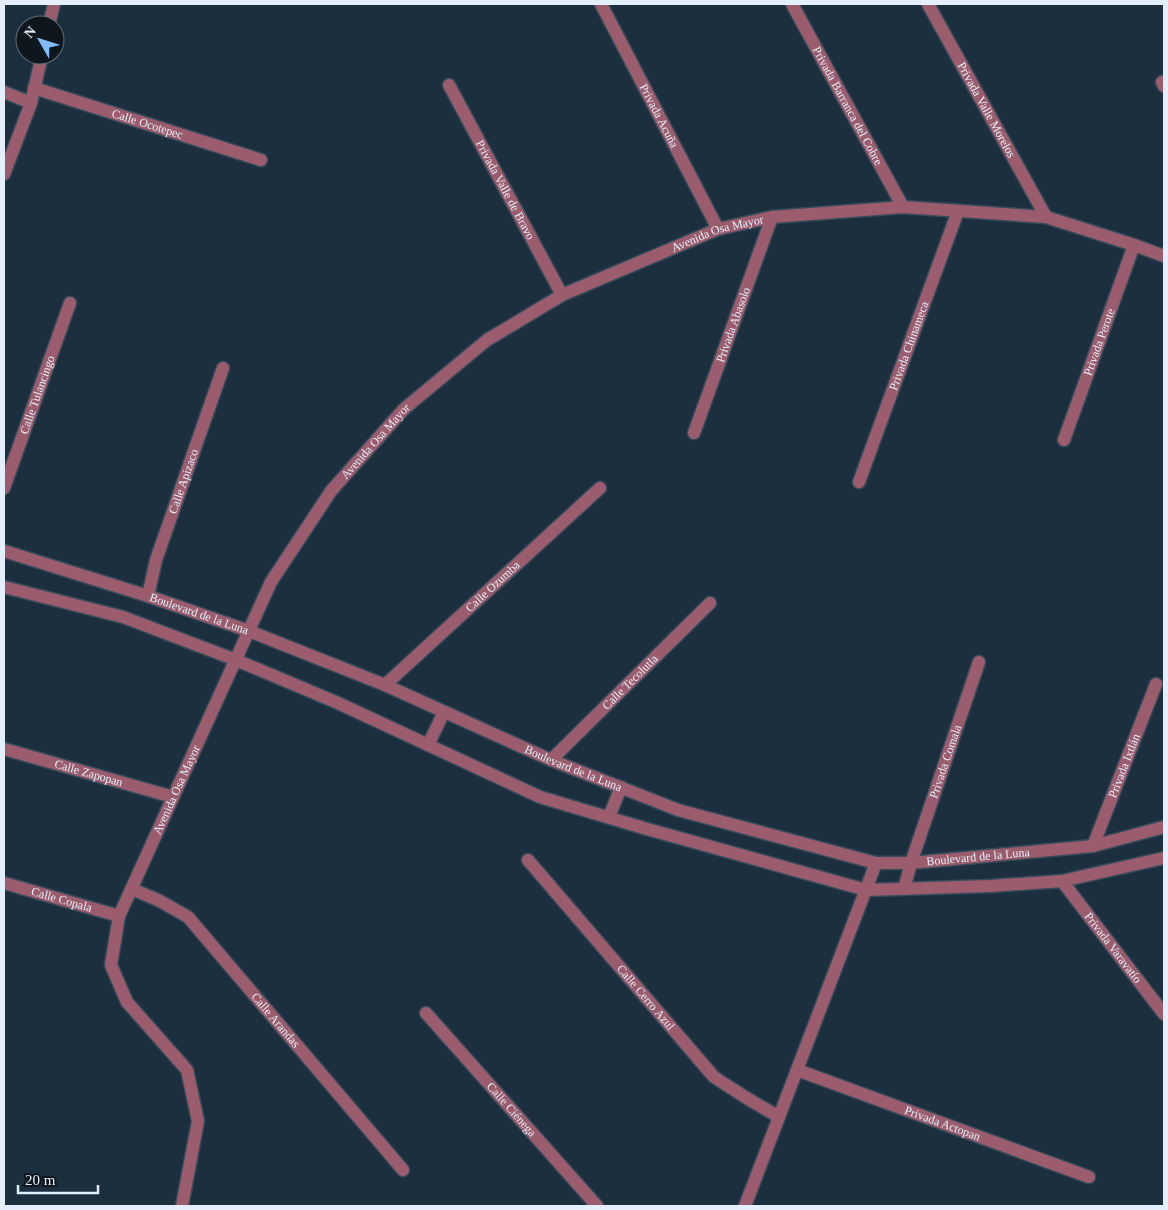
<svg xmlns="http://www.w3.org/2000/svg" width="1168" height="1210" viewBox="0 0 1168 1210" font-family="'Times New Roman',serif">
  <rect width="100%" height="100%" fill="#1b2f3f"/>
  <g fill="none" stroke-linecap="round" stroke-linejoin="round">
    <defs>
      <g id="minor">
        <path id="s1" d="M601,4l117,225"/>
        <path id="s2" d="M792,4l111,203"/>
        <path id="s3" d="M928,4l118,213"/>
        <path d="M49,25l5,-21"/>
        <path d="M1162,82l2,4"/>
        <path id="s4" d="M449,85l113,210"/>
        <path id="s5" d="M34,88l227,72"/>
        <path d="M4,92l27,11"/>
        <path d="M4,174l27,-71 11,-48"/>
        <path id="s6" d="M694,433l78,-216"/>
        <path id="s7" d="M1064,440l70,-195"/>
        <path id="s8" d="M859,482l99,-271"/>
        <path id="s9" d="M4,488l66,-185"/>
        <path id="s10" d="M4,551l144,45 101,35 136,54 166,75 127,50 198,53h35l182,-17 71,-19"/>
        <path d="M4,587l119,30 113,43 102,43 202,94 107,32 219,61 124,-4 72,-5 102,-23"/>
        <path id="s11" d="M148,596l8,-36 67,-192"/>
        <path id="s12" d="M385,685l215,-197"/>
        <path d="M428,745l16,-33"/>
        <path id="s13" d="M4,749l169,48"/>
        <path id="s14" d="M551,760l159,-157"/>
        <path d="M609,817l12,-30"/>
        <path id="s15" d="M1093,846l63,-162"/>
        <path id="s16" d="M528,860l186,217 31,20 34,20"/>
        <path id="s17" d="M1062,881l102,133"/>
        <path id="s18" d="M4,883l115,33"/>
        <path id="s19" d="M132,889l28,12 28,16 215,253"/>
        <path id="s20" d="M904,889l7,-26 68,-201"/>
        <path id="s21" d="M426,1013l171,193"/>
        <path id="s22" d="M797,1070l292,107"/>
        <path id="s23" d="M182,1206l16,-85 -11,-51 -60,-68 -16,-37 8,-49 152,-334 60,-91 73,-82 83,-69 75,-45 156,-66 54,-12 131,-10 143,10 88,28 30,11"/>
        <path d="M745,1206l131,-343"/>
      </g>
    </defs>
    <use href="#minor" stroke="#374a59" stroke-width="15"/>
    <use href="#minor" stroke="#9b5d6e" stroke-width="12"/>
  </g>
  <g text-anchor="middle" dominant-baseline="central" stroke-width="4" stroke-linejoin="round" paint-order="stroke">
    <g font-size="12" fill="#e3effa" stroke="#0e161e">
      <text stroke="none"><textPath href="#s2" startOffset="116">Privada Barranca del Cobre</textPath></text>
      <text stroke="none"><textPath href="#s3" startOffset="121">Privada Valle Morelos</textPath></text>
      <text stroke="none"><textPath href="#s1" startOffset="126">Privada Acuña</textPath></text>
      <text stroke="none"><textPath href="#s5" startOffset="119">Calle Ocotepec</textPath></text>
      <text stroke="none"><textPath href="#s4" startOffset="119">Privada Valle de Bravo</textPath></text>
      <text stroke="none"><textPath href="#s23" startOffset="1268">Avenida Osa Mayor</textPath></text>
      <text stroke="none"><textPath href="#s6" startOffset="115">Privada Abasolo</textPath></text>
      <text stroke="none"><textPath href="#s7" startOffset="104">Privada Perote</textPath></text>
      <text stroke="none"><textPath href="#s8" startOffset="145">Privada Chinameca</textPath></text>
      <text stroke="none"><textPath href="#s9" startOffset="99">Calle Tulancingo</textPath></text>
      <text stroke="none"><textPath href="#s23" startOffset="862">Avenida Osa Mayor</textPath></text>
      <text stroke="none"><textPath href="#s11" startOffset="120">Calle Apizaco</textPath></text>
      <text stroke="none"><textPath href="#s12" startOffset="146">Calle Ozumba</textPath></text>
      <text stroke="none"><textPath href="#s10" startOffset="205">Boulevard de la Luna</textPath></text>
      <text stroke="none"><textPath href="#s14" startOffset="111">Calle Tecolutla</textPath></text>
      <text stroke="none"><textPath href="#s20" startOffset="134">Privada Comala</textPath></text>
      <text stroke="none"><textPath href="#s15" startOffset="86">Privada Ixtlán</textPath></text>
      <text stroke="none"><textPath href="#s10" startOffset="610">Boulevard de la Luna</textPath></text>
      <text stroke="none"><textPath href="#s13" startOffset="88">Calle Zapopan</textPath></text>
      <text stroke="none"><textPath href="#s23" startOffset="458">Avenida Osa Mayor</textPath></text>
      <text stroke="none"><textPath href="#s10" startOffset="1030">Boulevard de la Luna</textPath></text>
      <text stroke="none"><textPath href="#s18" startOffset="60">Calle Copala</textPath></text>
      <text stroke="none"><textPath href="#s17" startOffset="84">Privada Varavatío</textPath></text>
      <text stroke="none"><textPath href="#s16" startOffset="181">Calle Cerro Azul</textPath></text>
      <text stroke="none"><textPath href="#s19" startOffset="198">Calle Arandas</textPath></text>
      <text stroke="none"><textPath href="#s21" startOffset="129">Calle Ciénega</textPath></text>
      <text stroke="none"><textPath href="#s22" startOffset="155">Privada Actopan</textPath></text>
    </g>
  </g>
  <rect width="1168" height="1210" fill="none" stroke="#e3effa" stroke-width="10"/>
  <g transform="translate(40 40) rotate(309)"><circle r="24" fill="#0e161e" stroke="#636d76"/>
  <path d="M0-4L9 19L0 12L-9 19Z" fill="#82bcfa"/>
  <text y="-8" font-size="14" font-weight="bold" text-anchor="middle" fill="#e3effa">N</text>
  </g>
  <path d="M18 1185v8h80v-8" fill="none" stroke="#e3effa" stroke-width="2.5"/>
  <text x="25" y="1185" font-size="15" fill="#e3effa" stroke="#0e161e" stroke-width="4" paint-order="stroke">20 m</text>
</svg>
